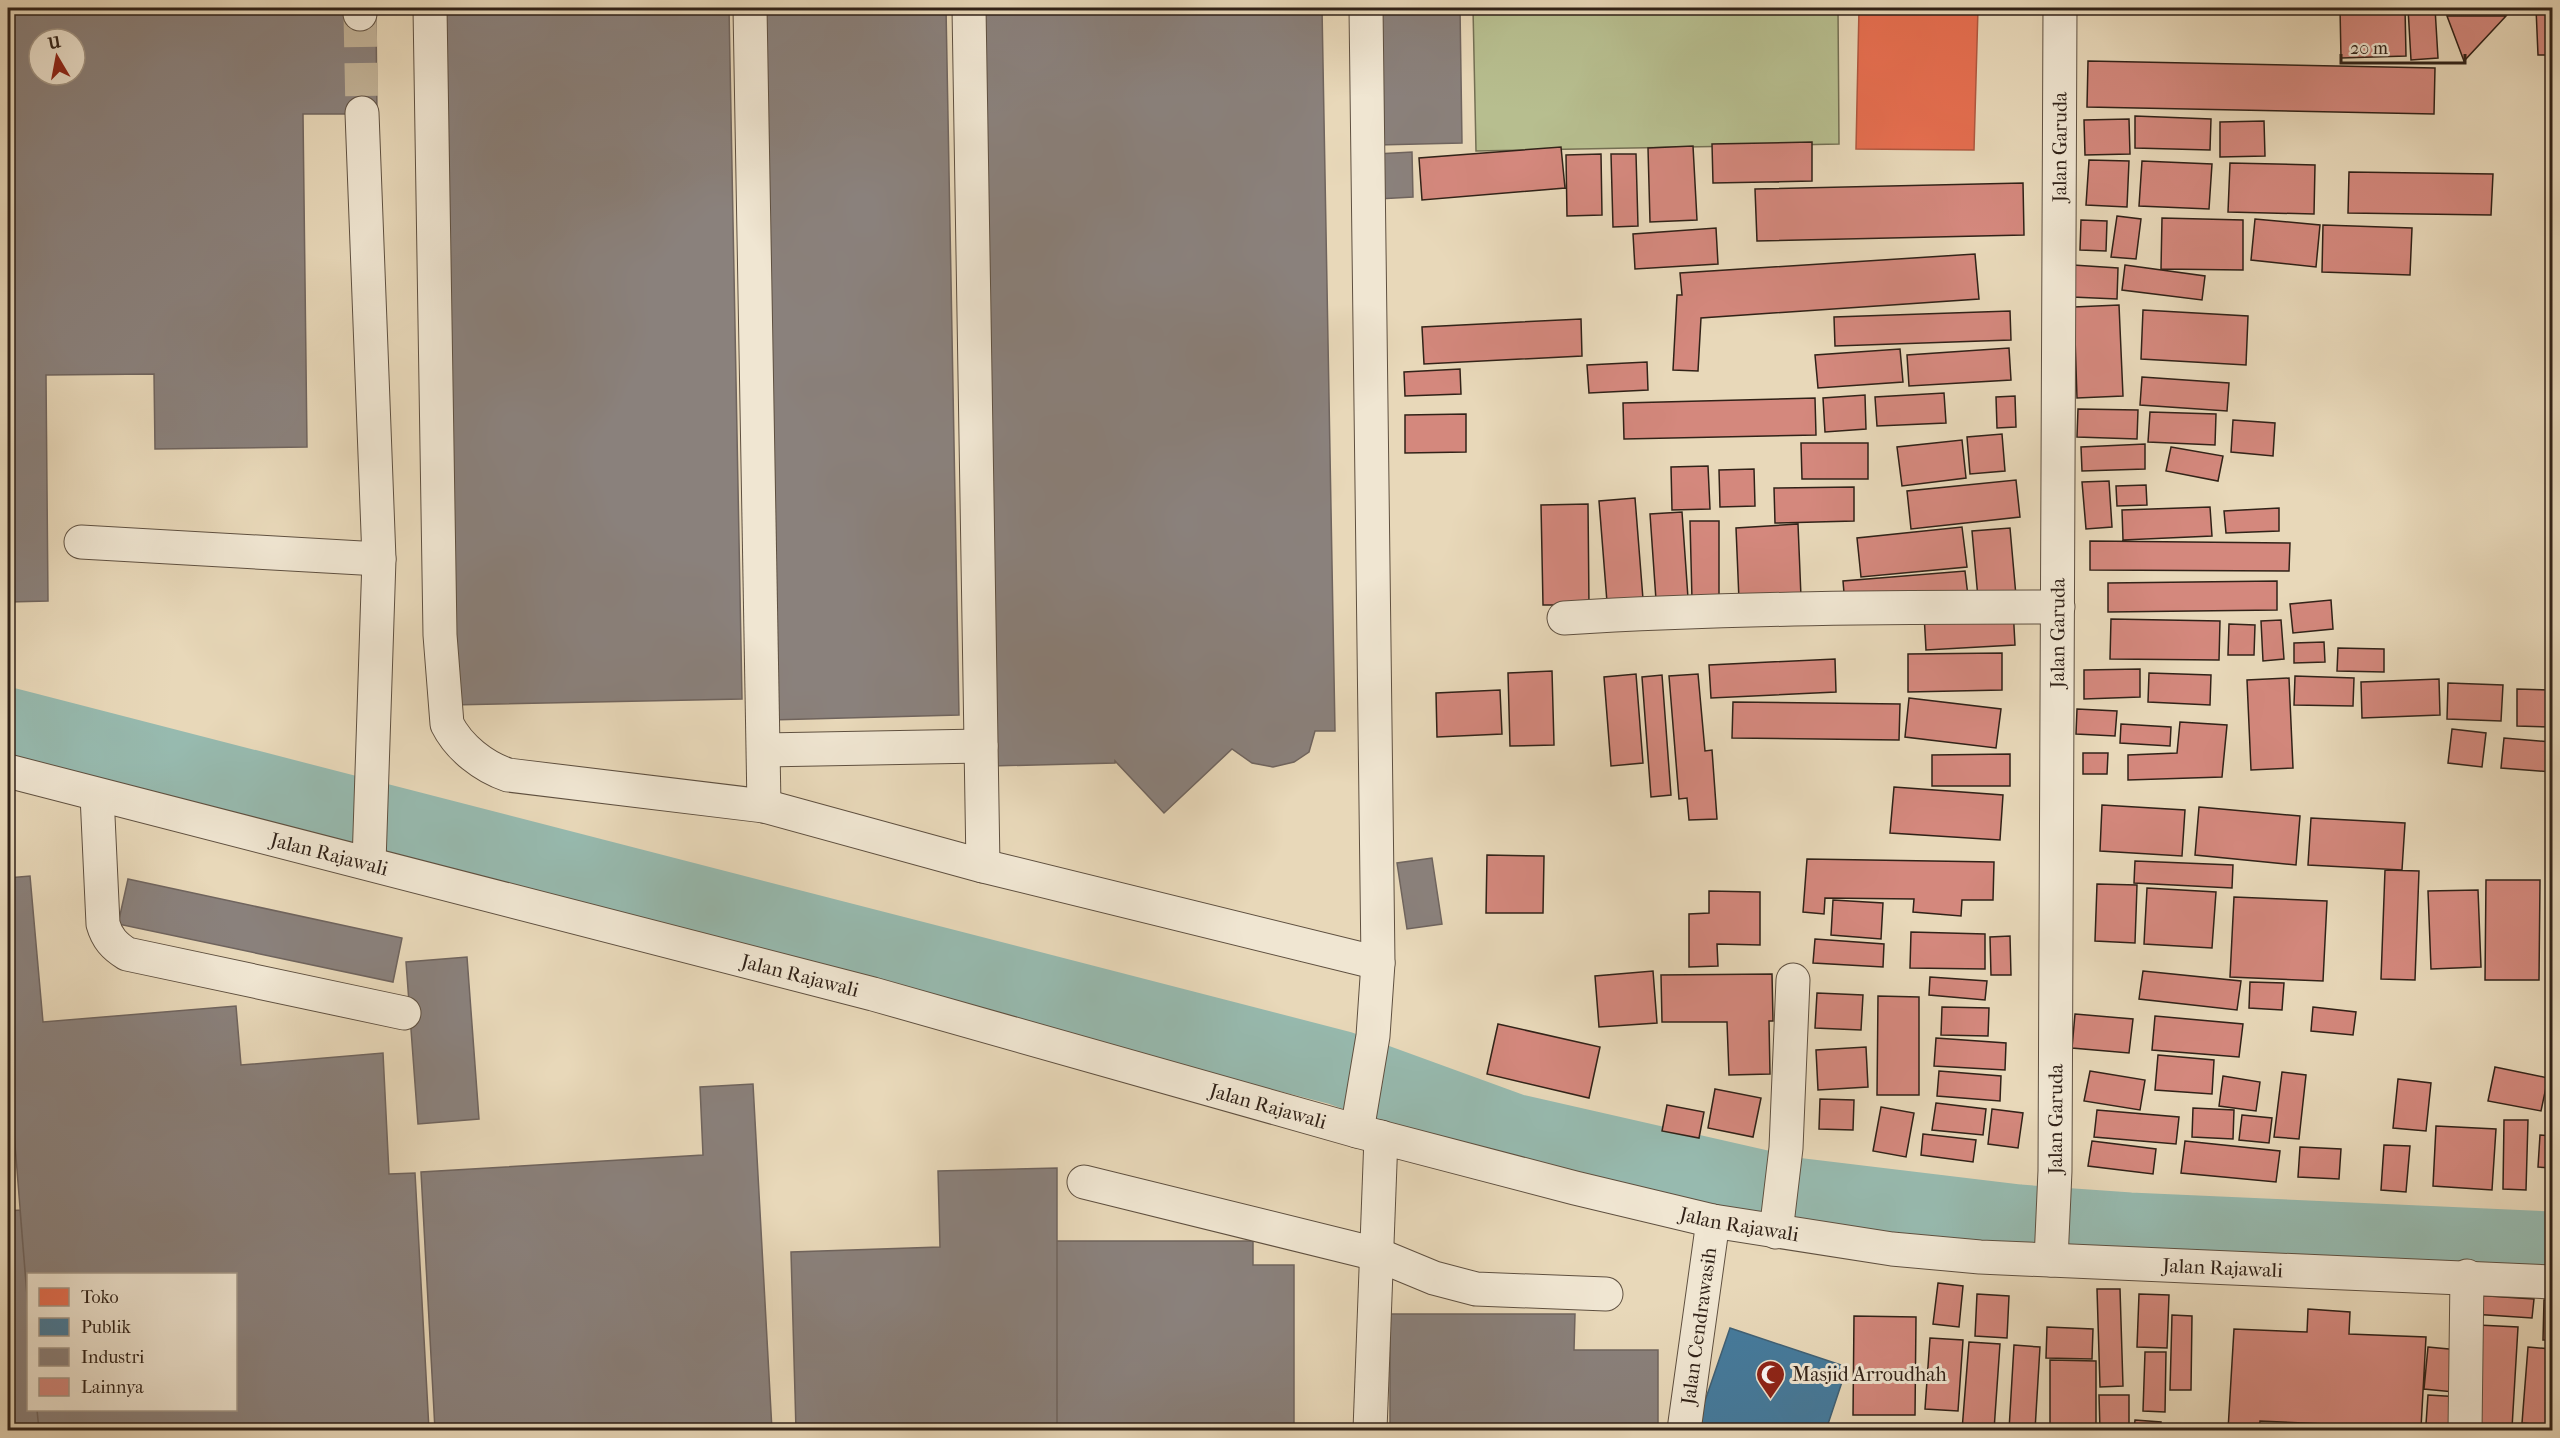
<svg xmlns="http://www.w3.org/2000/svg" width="2560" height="1438" viewBox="0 0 2560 1438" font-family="'IM FELL French Canon',serif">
  <rect width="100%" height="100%" fill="#e8d8b9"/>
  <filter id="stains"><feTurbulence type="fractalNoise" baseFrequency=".00333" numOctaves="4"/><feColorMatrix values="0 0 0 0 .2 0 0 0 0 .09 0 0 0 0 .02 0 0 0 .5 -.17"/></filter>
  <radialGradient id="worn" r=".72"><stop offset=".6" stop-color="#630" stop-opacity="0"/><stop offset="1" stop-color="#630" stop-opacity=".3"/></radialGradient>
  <path fill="#b7be8f" stroke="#747054" stroke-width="1.5" d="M1473,8h365l1,136 -363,7z"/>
  <path fill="#e76f51" stroke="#b05840" stroke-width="1.5" d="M1859,8h119l-4,142 -118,-1z"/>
  <path fill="#457b9d" stroke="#3f6075" stroke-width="1.5" d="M1730,1328l117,39 -21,63h-131z"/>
  <path fill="#8a817c" stroke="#6f645e" stroke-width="1.5" fill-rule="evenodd" d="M8,8h294v6h74l1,100h-74l4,333 -152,2 -1,-75 -108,1 2,226 -39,1zM39,39h36v36h-36z
    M439,8h290l13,691 -291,6z
    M757,8h189l13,707 -189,5z
    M977,8h345l13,723h-20l-6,21 -15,10 -21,5 -21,-4 -20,-14 -68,64 -49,-52v2l-124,3z
    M1374,8h86l2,135 -85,2z
    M1412,152l1,45 -35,2 -2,-45z
    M1432,858l10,66 -35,5 -10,-66z
    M30,876l13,146 193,-16 5,59 142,-12 6,121 26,-1 14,257h-390l-2,-20h199v-136h-208v34l-20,-251v-179z
    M128,879l274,59 -9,44 -275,-58z
    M467,957l12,162 -61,5 -12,-162z
    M753,1084l19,346h-337l-14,-258 282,-17 -3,-68z
    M1057,1168v262h-261l-5,-178 149,-5 -2,-76z
    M20,1210l8,98v102h9l2,20h-31v-219z
    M1057,1241h196v24h41v165h-237z
    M1390,1314h185l-1,36h84v80h-268z"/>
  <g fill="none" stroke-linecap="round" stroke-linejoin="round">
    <path stroke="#97baaf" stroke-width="75" d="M8,725l1332,343 173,63 281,64 224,27 111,8 423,19"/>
  </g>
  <path fill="#d4887d" stroke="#312218" stroke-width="1.5" d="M2340,8h65l1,48 -65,2z
    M2408,8h27l3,50 -27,2z
    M2536,8h16v47h-14z
    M2447,16h59l-42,45z
    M2088,61l347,7 -1,46 -347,-7z
    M2135,116l76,3 -1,31 -75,-2z
    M2129,119l1,35 -45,1 -1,-35z
    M2264,121l1,35 -45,1v-35z
    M1812,142v39l-99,2 -1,-39z
    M1693,146l4,74 -47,2 -2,-74z
    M1561,147l4,41 -143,12 -3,-42z
    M1601,154l1,61 -35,1 -1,-61z
    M1611,154h25l2,72 -25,1z
    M2089,160l40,1 -2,46 -41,-2z
    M2142,161l70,3 -3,45 -70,-3z
    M2230,163l85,2 -1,49 -86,-2z
    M2349,172l144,2 -2,41 -143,-2z
    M2023,183l1,52 -267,6 -2,-52z
    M2117,216l24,3 -5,40 -25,-2z
    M2162,218l81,2v50l-82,-1z
    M2255,219l65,6 -4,42 -65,-7z
    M2081,220l26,1 -1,30 -26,-1z
    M2323,225l89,3 -2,47 -88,-3z
    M1716,228l2,36 -83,5 -2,-35z
    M1975,254l4,45 -278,19 -3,53 -25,-1 4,-75h5l-2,-22z
    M2073,265l45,3 -1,31 -45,-2z
    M2125,265l80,11 -3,24 -80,-10z
    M2119,305l4,91 -46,2 -3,-91z
    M2143,310l105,6 -2,49 -105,-6z
    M2010,311l1,29 -176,6 -1,-29z
    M1581,319l1,37 -158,8 -2,-37z
    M2009,348l2,32 -102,6 -2,-31z
    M1900,349l3,33 -85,6 -3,-33z
    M1647,362l1,28 -59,3 -2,-28z
    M1460,369l1,25 -56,2 -1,-24z
    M2142,377l87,6 -2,28 -87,-6z
    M1944,393l2,30 -69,3 -2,-29z
    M1865,395l1,34 -41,3 -2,-34z
    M2015,396l1,31 -19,1 -1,-31z
    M1815,398l1,37 -192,4 -1,-36z
    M2078,409l60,1 -1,29 -60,-2z
    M2150,412l66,2 -1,31 -67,-3z
    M1466,414v38l-61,1v-38z
    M2233,420l42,3 -2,33 -42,-4z
    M2002,434l3,37 -35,3 -3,-37z
    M1962,440l4,38 -64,8 -5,-39z
    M1801,443h67v36h-66z
    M2145,444v25l-63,2 -1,-24z
    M2171,447l52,9 -5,25 -52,-10z
    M1708,466l2,43 -38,1 -1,-43z
    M1754,469l1,37 -35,1 -1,-37z
    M2016,480l4,37 -109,12 -4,-38z
    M2109,481l3,46 -26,2 -4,-47z
    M2146,485l1,20 -30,1 -1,-20z
    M1854,487v34l-79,2 -1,-35z
    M1635,498l8,101 -36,3 -8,-101z
    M1588,504l1,101h-46l-2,-100z
    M2210,507l2,29 -89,4 -1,-30z
    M2279,508v23l-53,2 -2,-22z
    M1682,512l6,86 -32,2 -6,-86z
    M1690,521h29v79h-27z
    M1798,524l3,73 -62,3 -3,-72z
    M1962,527l5,40 -106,10 -4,-39z
    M2010,528l6,68 -38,2 -6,-67z
    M2090,541l200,2 -1,28 -199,-1z
    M1965,571l3,25 -123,9 -2,-24z
    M2277,581v29l-169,2v-29z
    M2331,600l2,29 -40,4 -3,-29z
    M2013,608l2,37 -89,5 -2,-36z
    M2111,619l109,2 -1,39 -109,-1z
    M2281,620l3,39 -21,2 -2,-40z
    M2229,624l26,1 -1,30h-26z
    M2324,642l1,20 -31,1v-20z
    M2338,648l46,1v23l-47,-1z
    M2002,653v37l-94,2v-38z
    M1835,659l1,33 -125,6 -2,-33z
    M2140,669v28l-56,2v-29z
    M1552,671l2,74 -44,1 -2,-73z
    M2149,673l62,2 -1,30 -62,-3z
    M1636,674l7,89 -32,3 -7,-89z
    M1698,674l7,77 7,-1 5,69 -28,1 -2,-22 -8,1 -10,-123z
    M1662,675l9,120 -20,2 -9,-120z
    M2295,676l59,2 -1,28 -59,-1z
    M2289,678l4,90 -42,2 -4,-90z
    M2439,679l1,36 -78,3 -1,-36z
    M2448,683l55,2 -2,36 -54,-2z
    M2517,689l35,1v37l-35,-1z
    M1500,690l2,44 -65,3 -1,-44z
    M1909,698l92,11 -5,39 -91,-11z
    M1733,702l167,2 -1,36 -167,-2z
    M2077,709l40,2 -2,25 -39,-2z
    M2180,722l47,3 -5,52 -94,3v-25l49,-2z
    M2121,724l50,3 -1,19 -50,-3z
    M2452,729l34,4 -4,34 -34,-4z
    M2504,738l48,4v30l-51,-4z
    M2083,753h25l-1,21h-24z
    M2010,754v32h-78v-31z
    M1894,787l109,8 -3,45 -110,-7z
    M2102,805l83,5 -3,46 -82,-5z
    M2199,807l101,9 -4,49 -101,-10z
    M2311,818l94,5 -3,47 -94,-5z
    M1487,855l57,1 -1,57h-57z
    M1807,859l187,3 -1,38h-31l-1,16 -48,-4 1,-13 -89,-1 -1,16 -21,-2z
    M2135,861l98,4 -1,23 -98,-5z
    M2385,870l34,1 -4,109 -34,-1z
    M2486,880h54l-1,100h-54z
    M2097,884l40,1 -2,58 -40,-2z
    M2147,888l69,4 -4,56 -68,-4z
    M2478,890l3,77 -50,2 -3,-78z
    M1709,891l51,1v53l-43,-1 1,22 -29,1v-53l20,-1z
    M2234,897l93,4 -4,80 -93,-4z
    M1833,900l50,3 -2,36 -50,-4z
    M2546,909h6v82h-6z
    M1911,932l74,2v35l-75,-1z
    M2010,936l1,39h-20l-1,-38z
    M1815,939l69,5 -1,23 -70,-4z
    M1653,971l4,52 -58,4 -4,-51z
    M2143,971l98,10 -4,29 -98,-11z
    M1772,974l1,47h-4l1,53 -41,1 -2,-53h-65l-1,-47z
    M1930,977l57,4 -2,19 -56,-5z
    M2250,982l34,1 -2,27 -33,-2z
    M1817,993l46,2 -2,35 -46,-2z
    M1878,996l41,1v98h-42z
    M1942,1007l47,1 -1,28 -47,-1z
    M2313,1007l43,5 -3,23 -42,-4z
    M2075,1014l58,5 -4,34 -57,-5z
    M2155,1016l88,8 -4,33 -87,-7z
    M1498,1024l102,23 -11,51 -102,-24z
    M1936,1038l70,5 -1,27 -71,-4z
    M1866,1047l2,40 -50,3 -2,-40z
    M2158,1055l56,5 -2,34 -57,-4z
    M2495,1067l53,11 -7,33 -53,-10z
    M1939,1071l62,5 -1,25 -63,-5z
    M2090,1071l55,9 -5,30 -56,-9z
    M2282,1072l24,3 -7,64 -25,-2z
    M2223,1076l37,6 -4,29 -37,-5z
    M2398,1079l33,4 -5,48 -33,-3z
    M1715,1089l46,9 -8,39 -45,-9z
    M1820,1099l34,1 -1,30 -34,-1z
    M1936,1103l50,6 -3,26 -51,-5z
    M1667,1105l37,7 -5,26 -37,-7z
    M1881,1107l33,6 -8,44 -33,-6z
    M2193,1108l41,2 -1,29 -41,-2z
    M1992,1109l31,4 -5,35 -30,-4z
    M2097,1110l82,7 -3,27 -82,-7z
    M2242,1115l30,3 -3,25 -30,-3z
    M2504,1120h24l-2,70 -23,-1z
    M2436,1126l60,3 -4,61 -59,-4z
    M1923,1134l53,6 -3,22 -52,-7z
    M2540,1135l12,1v32l-14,-1z
    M2092,1141l64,8 -3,25 -65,-8z
    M2185,1141l95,10 -4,31 -95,-9z
    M2384,1145l26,1 -4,46 -25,-2z
    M2300,1147l41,2 -2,30 -41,-2z
    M1938,1283l25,3 -4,41 -26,-3z
    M2097,1289h23l3,97 -23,1z
    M1977,1294l32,2 -2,42 -32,-2z
    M2139,1294l30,1 -2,53 -30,-1z
    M2473,1295l61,4 -2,19 -60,-4z
    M2544,1300l8,1v39h-9z
    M2308,1309l42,3 -1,22 77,3 -5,91 -161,-7 -1,9h-31l6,-101 73,3z
    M2172,1315l20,1 -1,74h-21z
    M1854,1316l62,1 -1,98h-62z
    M2478,1325l40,2 -6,101 -39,-2z
    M2047,1327l46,2 -1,30 -46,-1z
    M1930,1338l33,2 -5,71 -33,-2z
    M1969,1342l31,2 -6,86h-32z
    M2014,1345l26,2 -5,83h-26z
    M2428,1347l31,3 -5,42 -30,-3z
    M2528,1347l24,2v77l-30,-3z
    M2145,1352h21l-1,60 -22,-1z
    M2050,1360l46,1v63h-46z
    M2099,1395h30v35h-29z
    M2428,1395l33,2 -3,29 -32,-2z
    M2135,1420l26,2 -1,8h-26z
    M2174,1426l34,3v1h-35z"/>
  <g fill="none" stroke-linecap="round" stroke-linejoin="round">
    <path stroke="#c3b499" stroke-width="33" stroke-dasharray="33 16" stroke-linecap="butt" d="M360,14l2,99"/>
    <defs>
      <g id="minor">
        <path d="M360,8v6"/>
        <path d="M430,8l10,627 7,89c12,24 37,43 61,51l256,31 219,60 395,97"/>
        <path d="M750,8l14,798"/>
        <path d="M969,8l14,858"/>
        <path d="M362,113l17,446 -10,304"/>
        <path d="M81,542l298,17"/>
        <path d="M1564,618c164,-10 329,-11 494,-11"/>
        <path d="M764,750l217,-4"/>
        <path id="s1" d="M8,771l865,223 484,137 218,57 138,33 179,28 88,8 572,25"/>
        <path d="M97,795l6,129c4,14 11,22 24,30l277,59"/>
        <path d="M1357,1131l16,-95 5,-73 -12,-955"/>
        <path d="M1084,1182l292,72 58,24 42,11 130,5"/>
        <path d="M1776,1232l10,-84 7,-168"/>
        <path id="s2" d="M2051,1260l4,-89 5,-1163"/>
        <path d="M1370,1430l11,-293"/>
        <path id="s3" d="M1684,1430l29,-209"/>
        <path d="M2465,1430l2,-154"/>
      </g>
    </defs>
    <use href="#minor" stroke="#5f5040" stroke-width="35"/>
    <use href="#minor" stroke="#f0e6d2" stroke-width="33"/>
  </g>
  <defs>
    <symbol id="mosque-pin" viewBox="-11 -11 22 30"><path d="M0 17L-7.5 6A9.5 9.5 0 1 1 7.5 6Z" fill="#8f2418" stroke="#f0e6d2"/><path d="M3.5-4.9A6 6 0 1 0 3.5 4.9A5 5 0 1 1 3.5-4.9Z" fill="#fff"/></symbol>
  </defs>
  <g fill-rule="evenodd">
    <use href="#mosque-pin" x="1754" y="1358" width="33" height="45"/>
  </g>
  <g text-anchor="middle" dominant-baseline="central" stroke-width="6" stroke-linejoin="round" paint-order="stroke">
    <g font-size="20" fill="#312218" stroke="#f0e6d2">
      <text stroke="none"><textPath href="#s2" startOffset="1113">Jalan Garuda</textPath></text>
      <text stroke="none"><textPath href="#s2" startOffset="627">Jalan Garuda</textPath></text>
      <text stroke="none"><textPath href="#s1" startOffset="332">Jalan Rajawali</textPath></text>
      <text stroke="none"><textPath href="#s1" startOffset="818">Jalan Rajawali</textPath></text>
      <text stroke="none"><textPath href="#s1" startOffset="1304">Jalan Rajawali</textPath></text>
      <text stroke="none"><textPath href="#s2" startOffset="141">Jalan Garuda</textPath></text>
      <text stroke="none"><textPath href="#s1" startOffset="1790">Jalan Rajawali</textPath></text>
      <text stroke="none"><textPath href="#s1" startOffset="2276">Jalan Rajawali</textPath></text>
      <text stroke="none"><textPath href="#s3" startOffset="105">Jalan Cendrawasih</textPath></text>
    </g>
    <g font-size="20" fill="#312218" stroke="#f0e6d2" text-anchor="start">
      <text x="1792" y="1374">Masjid Arroudhah</text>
    </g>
  </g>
  <rect width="2560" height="1438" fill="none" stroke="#e8d8b9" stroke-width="30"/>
  <rect x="9" y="9" width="2542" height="1420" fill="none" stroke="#312218" stroke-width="3"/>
  <rect x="15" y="15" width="2530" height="1408" fill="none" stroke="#312218" stroke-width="1.5"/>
  <rect x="27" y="1273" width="210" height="138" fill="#f0e6d2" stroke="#a49888" stroke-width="1.5"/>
  <rect x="39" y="1288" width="30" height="18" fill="#e76f51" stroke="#a49888" stroke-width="1.5"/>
  <text x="81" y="1303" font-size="18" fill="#312218">Toko</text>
  <rect x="39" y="1318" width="30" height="18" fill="#457b9d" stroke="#a49888" stroke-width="1.5"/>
  <text x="81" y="1333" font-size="18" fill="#312218">Publik</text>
  <rect x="39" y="1348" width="30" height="18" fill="#8a817c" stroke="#a49888" stroke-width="1.5"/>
  <text x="81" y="1363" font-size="18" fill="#312218">Industri</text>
  <rect x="39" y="1378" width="30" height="18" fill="#d4887d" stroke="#a49888" stroke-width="1.5"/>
  <text x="81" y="1393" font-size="18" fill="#312218">Lainnya</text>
  <g transform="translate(57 57) rotate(350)"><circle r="28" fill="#f0e6d2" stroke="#a49888" stroke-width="1.5"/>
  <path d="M0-4.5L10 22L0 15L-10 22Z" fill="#8f2418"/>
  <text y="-9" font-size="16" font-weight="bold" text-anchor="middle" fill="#312218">U</text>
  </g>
  <path d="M2341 54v9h124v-9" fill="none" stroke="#312218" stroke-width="3"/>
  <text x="2350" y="54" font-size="18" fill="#312218" stroke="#f0e6d2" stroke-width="4.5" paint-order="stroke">20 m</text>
  <rect width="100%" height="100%" filter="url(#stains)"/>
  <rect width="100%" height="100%" fill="url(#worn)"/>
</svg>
